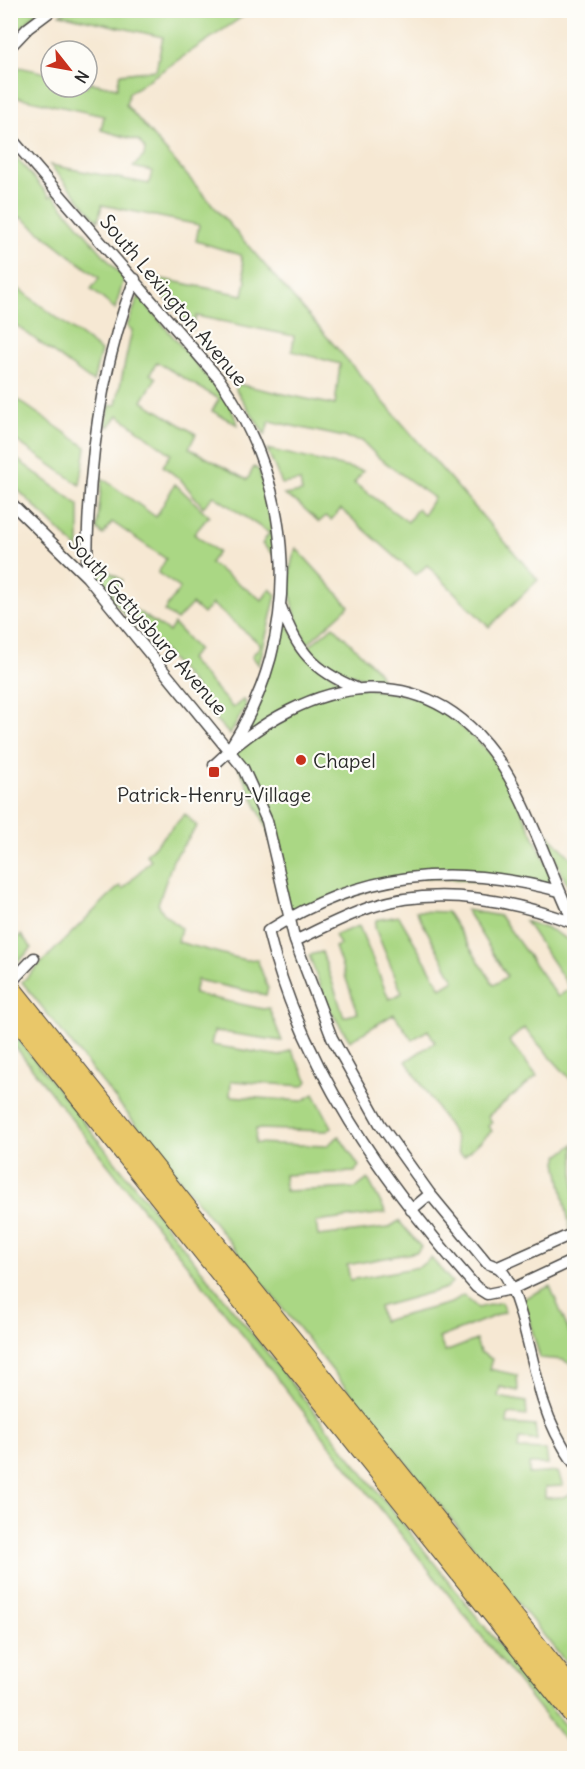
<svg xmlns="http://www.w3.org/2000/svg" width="585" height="1769" viewBox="0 0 585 1769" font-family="Delius,sans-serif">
  <rect width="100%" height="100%" fill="#fdfcf7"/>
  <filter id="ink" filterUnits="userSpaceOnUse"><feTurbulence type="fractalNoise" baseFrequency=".0167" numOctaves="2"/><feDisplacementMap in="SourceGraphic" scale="12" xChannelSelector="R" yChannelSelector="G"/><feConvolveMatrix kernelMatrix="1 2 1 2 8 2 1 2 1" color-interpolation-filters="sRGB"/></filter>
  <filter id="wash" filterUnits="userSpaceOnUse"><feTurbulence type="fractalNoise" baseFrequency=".008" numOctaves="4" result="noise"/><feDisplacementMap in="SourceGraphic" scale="24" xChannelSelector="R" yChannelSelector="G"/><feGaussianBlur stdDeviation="1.35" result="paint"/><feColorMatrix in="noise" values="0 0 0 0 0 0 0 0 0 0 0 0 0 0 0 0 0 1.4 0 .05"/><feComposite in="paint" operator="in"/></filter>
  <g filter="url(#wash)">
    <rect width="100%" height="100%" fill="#f6e8d3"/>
    <path fill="#aad784" stroke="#6a8158" stroke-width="1.5" d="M180,10l28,6 2,-5h41l-122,82 -3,12 412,475 -49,47 -62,-62 -11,10 -75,-66 -10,11 -5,-4 -7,6 -21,-19 -14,-8 18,-3 -2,-11 -18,3 -15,-35 96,22 -9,12 54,39 9,-13 7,5 10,-16 -55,-40 -17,-17 -93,-20 -4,14 -29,-45 1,-6 98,21 5,-41 -48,-13 2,-15 -98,-20 -3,14 -47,-54 97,19 3,-14 -5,-26 -45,-14 3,-16 -97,-20 -4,16 -48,-56 99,19 3,-13 -19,-4 11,-11 1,-7 -6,-8 -38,-11 3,-14 -93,-20v-12l8,-17 32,7v13h36v-5l30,6 3,-14 36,-4 7,-33 -103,-23 6,-3z
      M17,11h21l-27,27v-10h3z
      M10,150l40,47 3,-2 71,84 -9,30 -24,-20 8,-11 -78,-61 -10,10z
      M11,283l90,68 -8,31 -80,-59 -2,2z
      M139,296l90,107 9,22 -26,-14 7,-12 -62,-37 -7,12 6,4 -14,23 54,33 -7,14 58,32 7,-13 5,3 14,63 1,22 -12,-11 7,-11 -55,-37 -11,11 -22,-27 -18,-14 8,-12 -53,-39 -9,12 -3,-4 4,-18h6l16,-75 -5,-4z
      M11,395l75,52 -6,38 -69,-48z
      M10,454l69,51v45l-68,-67z
      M102,478l54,39 19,-33 34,32 -15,18 24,18 -8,11 52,37 8,-11 6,6 -17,70 -7,-9 9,-11 -49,-41 -9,10 -11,-10 -15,16 -13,-9 16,-23 -22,-15 8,-14 -54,-37 -9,13 -6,-6z
      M296,548l53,58 -42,38c-14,-29 -24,-65 -11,-96z
      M97,564l25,16 -9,15 56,37 5,-8 24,26 -9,9 44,49 11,-9 2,6 -16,30 -29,-31 5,-5 -65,-74 -5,3 -41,-49z
      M281,605l19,45 45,34 87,16 66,60 61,131 -20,-5 -130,-10 -120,42 -17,-79 -42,-91 30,-58z
      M333,626l45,45 4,11c-28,-5 -54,-13 -74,-35z
      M185,814l12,12 -24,34 -15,44 6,10 17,14 -3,14 67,18 12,-1 11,29 -2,7 -69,-15 -3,14 69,15 6,-1 13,33 -68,-10 -3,14 69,11 11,-6 17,31 -5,5 -72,-5 -1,15 72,5 12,-7 18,33 -5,4 -71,-2 -1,14 71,3 13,-10 20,30 -4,6 -71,3 1,16 71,-3 12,-9 18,34 -70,9 2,14 70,-8 11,-7 22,26 -4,5 -70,13 3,15 69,-13 12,-9 21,24 -5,6 -68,19 3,14 69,-18 12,-8 15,13 23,-6 4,10 -66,26 6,14 31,-12 4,12 12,7 -3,10 28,6 1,16 -18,-4 -2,10 28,5 1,14 -19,-2 -1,10 28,2 2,14 -18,-1 -1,10 28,1 2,14h-19v10l29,-2 5,14 -18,1v11l18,-1 11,-4v180l-552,-691 88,-87 10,-9 3,3 28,-29 -5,-5z
      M550,836l24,25v38l-29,-61z
      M466,910l34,6 58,81 12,-9 -45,-67 26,9 23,13v140l-50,-55 -15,13 28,35 -49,40 4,6 -4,4 4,5 -28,25 -5,-3 -4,-17 -49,-75 29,-19 -7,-12 -16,10 -18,-26 -44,27 -22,-34 -19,-52 13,-3 22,65 14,-4 -23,-66 5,-2 -5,-10 24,-9 30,73 13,-6 -27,-65 1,-8 23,-4 42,72 13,-8 -38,-69 31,1 47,73 13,-9z
      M10,934l6,5 5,-4 11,13 -21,21z
      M10,1029l494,622 70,86v21h-12l9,-9 -513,-647 -47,-61z
      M574,1144v89l-3,1 -14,-72 2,-6z
      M550,1286l24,58v22l-11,-6 -23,-2 -17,-59z"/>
  </g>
  <g filter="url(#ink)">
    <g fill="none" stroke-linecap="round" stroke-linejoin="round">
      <defs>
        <path id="minor" d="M10,47l18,-19 24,-18
          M10,137l209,242c78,109 85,256 11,369
          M10,502l77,75 156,191 24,53 28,120 37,97 48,86 50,70 57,69c4,2 9,3 12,5 20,16 35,106 44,133 7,22 18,44 31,62
          M87,577c0,-100 11,-205 48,-298
          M281,607c16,44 32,63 75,81
          M214,765c94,-90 220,-118 295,12 26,46 42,98 65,146
          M559,891c-107,-28 -197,-20 -291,40 34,138 116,252 208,356l11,7 25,-5 62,-29
          M295,941c25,-12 50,-25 76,-34 66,-22 140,-7 203,16
          M10,983l24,-25
          M411,1210l19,-16
          M498,1267l76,-34"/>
        <path id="motorway" d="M10,986l564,705
          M10,1011l564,706"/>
      </defs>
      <use href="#minor" stroke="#494744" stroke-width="13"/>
      <use href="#motorway" stroke="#494744" stroke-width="20"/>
      <use href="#minor" stroke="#fff" stroke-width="10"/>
      <use href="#motorway" stroke="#e9c769" stroke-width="18"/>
    </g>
  </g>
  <g fill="#c8321e" stroke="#fdfcf7" stroke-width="2">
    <circle cx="301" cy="760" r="6"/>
    <rect x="208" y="766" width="12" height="12" rx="3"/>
  </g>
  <g text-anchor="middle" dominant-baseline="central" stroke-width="4.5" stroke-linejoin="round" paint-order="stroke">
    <g font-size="20" fill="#2b2b2b" stroke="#fdfcf7">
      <text transform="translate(174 300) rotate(50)">South Lexington Avenue</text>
      <text transform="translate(148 625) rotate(49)">South Gettysburg Avenue</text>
    </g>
    <g font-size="20" fill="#2b2b2b" stroke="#fdfcf7" text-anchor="start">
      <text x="313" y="760">Chapel</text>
      <text x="214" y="794" text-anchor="middle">Patrick-Henry-Village</text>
    </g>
  </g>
  <rect width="585" height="1769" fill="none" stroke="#fdfcf7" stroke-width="36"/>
  <g transform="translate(69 69) rotate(121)"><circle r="28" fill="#fdfcf7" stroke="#a9a8a5" stroke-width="1.5"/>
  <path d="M0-4.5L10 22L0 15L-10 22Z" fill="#c8321e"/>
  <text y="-9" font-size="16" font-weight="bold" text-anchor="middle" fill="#2b2b2b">N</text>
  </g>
</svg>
